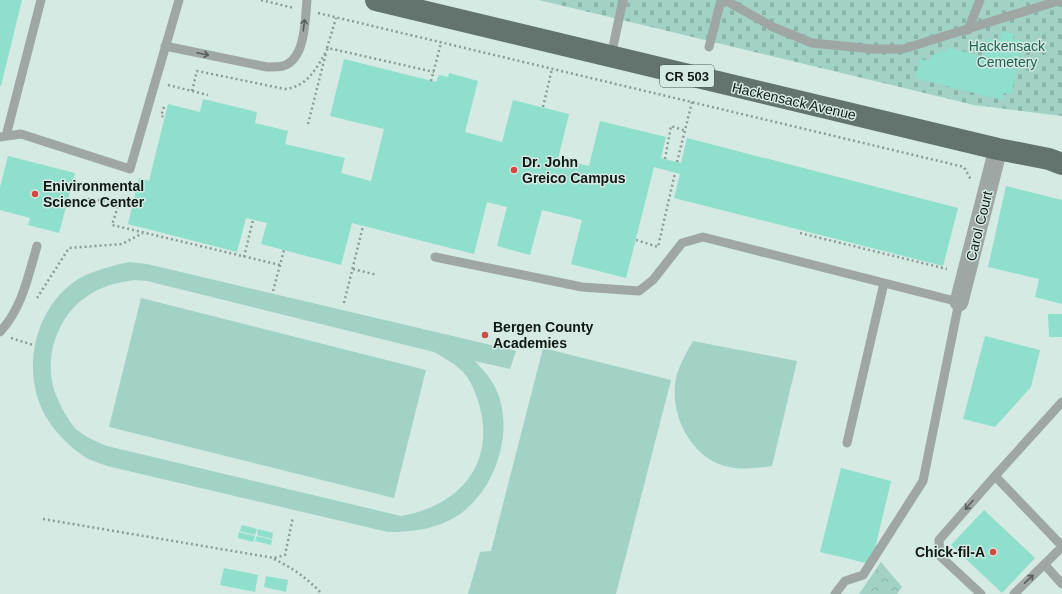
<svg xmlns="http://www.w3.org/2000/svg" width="1062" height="594" viewBox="0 0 1062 594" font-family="Arial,sans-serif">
  <defs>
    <pattern id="forest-crowns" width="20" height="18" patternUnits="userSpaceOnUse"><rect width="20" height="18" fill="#a1d2c5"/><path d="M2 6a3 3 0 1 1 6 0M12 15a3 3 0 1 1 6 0" fill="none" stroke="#8ab4a8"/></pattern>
    <pattern id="cemetery-stones" width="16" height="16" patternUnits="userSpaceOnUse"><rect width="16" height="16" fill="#a1d2c5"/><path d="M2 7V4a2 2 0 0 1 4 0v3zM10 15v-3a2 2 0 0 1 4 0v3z" fill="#8ab4a8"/></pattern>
  </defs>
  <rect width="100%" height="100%" fill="#d4eae3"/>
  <path fill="#a1d2c5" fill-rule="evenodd" d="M129,262l18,2 369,87 -6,18 -35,-8c7,8 15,16 20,26 22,44 -1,111 -45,133 -20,10 -40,12 -62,12l-281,-66c-8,-3 -18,-6 -25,-11 -14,-10 -29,-25 -37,-40 -25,-45 -10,-110 35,-137 15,-8 32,-12 49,-16zM135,280l12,1 287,71c10,6 22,12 30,21 9,11 14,25 17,39 12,57 -26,95 -80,104l-294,-70c-10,-4 -21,-9 -30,-16 -7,-7 -14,-19 -18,-28 -19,-37 -4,-88 33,-109 13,-8 28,-11 43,-13z
    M141,298l285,72 -32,128 -285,-71z
    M693,341l104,20 -25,105c-14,2 -29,4 -43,1 -39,-8 -62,-56 -52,-93 4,-12 10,-23 16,-33z
    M543,348l128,32 -55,214h-148l12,-42 11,-1z"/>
  <path fill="url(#forest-crowns)" d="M881,562l21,25 -5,7h-38z"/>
  <path fill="url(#cemetery-stones)" d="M539,0h523v116l-88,-11z"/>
  <path fill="#8edfcb" d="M0,0h22l-21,86h-1z
    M1002,31l12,3 -1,5 11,2 -13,53 -7,-1 -1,7 -88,-22 5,-19 10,2 1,-5 11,-5 4,1 1,-5 37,10 4,-19 12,3z
    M344,59l92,23 3,-7 9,2 1,-4 29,8 -13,51 37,10 11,-42 56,14 -11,45 31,7 11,-45 66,16 -5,21 20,5 6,-25 271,70 -15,58 -269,-68 6,-24 -26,-7 -28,111 -55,-14 11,-44 -40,-10 -12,45 -33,-9 10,-39 -20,-5 -13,52 -122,-31 -11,42 -80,-21 6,-21 -21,-5 -9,34 -109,-28 11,-46 10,3 19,-77 32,8 3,-13 54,13 -2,11 33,8 -3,13 60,14 -4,15 30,8 13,-52 -54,-13z
    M8,156l67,17 -16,60 -31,-8 2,-7 -30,-8v-23z
    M1006,186l56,14v104l-27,-7 4,-18 -51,-12z
    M1048,314h14v23h-13z
    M985,336l55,14 -9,37 -36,40 -32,-8z
    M841,468l50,13 -17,72 -8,10 -46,-11z
    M984,510l51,48 -33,35 -51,-48z
    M242,525l15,4 -2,6 -15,-4z
    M258,529l15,4 -1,6 -15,-4z
    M239,532l16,4 -2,6 -15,-4z
    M257,536l15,4 -1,5 -16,-4z
    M224,568l34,7 -3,17 -35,-7z
    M266,576l22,4 -2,12 -22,-5z"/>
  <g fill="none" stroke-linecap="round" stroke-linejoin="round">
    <path stroke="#8b9c97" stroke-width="2.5" stroke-dasharray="2 3" stroke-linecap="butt" d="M261,0l33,8
      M318,13l646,154 7,13
      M327,48l9,-30
      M431,81l10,-38
      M168,85l40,10
      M192,91l5,-20 88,18c24,-3 32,-22 43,-41l106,24
      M164,107l-3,9 4,1
      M543,107l9,-38
      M308,124l18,-71
      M665,159l6,-33 15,5
      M677,162l15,-60
      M68,201l23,-2 28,4 -7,22 168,40
      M800,233l147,36
      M636,240l22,7 17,-74
      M244,257l9,-37
      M353,269l24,6
      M273,291l11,-41
      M37,298l32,-50 53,-4 21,-11
      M344,303l19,-77
      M11,338l22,7
      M43,519l231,39 11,-3 8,-38
      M274,559c19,9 34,20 48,35"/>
    <path stroke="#9ea7a4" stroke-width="9" d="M725,0l48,27 39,16 61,6h30l158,-49
      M968,30l12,-30
      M165,46l102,21c5,0 11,0 16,-1 23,-7 22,-47 24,-66
      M709,47l12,-47
      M611,56l12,-56
      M6,136l35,-136
      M0,137l21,-3 109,35 49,-169
      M435,257l147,30 57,4 14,-11 29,-37 21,-6 256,65 -36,179 -60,94 -18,6 -10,13
      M0,332c22,-24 28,-55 37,-86
      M1062,402l-67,74 67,70
      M847,443l37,-160
      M1045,565l17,19
      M981,594l-41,-38 -1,-16 56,-64
      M1014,594l48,-47"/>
    <path stroke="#9ea7a4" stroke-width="19" d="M959,302l39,-153"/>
    <path stroke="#63746f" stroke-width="22" d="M376,0l622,149 51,10 13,5"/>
  </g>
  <defs><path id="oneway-shaft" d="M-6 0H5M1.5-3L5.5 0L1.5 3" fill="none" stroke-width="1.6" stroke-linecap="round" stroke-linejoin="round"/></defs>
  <g stroke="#57605d">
    <use href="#oneway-shaft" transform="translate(304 25) rotate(-83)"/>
    <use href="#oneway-shaft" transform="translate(203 54) rotate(12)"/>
    <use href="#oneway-shaft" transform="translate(969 505) rotate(131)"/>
    <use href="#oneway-shaft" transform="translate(1029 579) rotate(-43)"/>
  </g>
  <g fill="#d54741" stroke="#d4eae3" stroke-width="1.5">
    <circle cx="514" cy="170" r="4"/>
    <circle cx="35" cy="194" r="4"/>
    <circle cx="485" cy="335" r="4"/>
    <circle cx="993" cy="552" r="4"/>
  </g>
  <g text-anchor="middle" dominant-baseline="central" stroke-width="3" stroke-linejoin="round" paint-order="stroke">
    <rect fill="#d4eae3" stroke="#4b5754" stroke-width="1" x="660" y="65" width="54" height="22" rx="3"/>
    <g font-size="13" font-weight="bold" fill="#101816">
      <text x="687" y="76">CR 503</text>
    </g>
    <g font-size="14" fill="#226355" stroke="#d4eae3">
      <text x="1007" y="46">Hackensack<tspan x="1007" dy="16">Cemetery</tspan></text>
    </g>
    <g font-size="14" fill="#101816" stroke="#d4eae3">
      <text transform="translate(794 101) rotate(13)">Hackensack Avenue</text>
      <text transform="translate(979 226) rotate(-76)">Carol Court</text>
    </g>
    <g font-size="14" font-weight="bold" fill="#101816" stroke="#d4eae3" text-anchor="start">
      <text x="522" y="162">Dr. John<tspan x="522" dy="16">Greico Campus</tspan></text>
      <text x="43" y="186">Enivironmental<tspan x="43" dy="16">Science Center</tspan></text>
      <text x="493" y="327">Bergen County<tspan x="493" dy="16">Academies</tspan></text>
      <text x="985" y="552" text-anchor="end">Chick-fil-A</text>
    </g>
  </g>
</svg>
